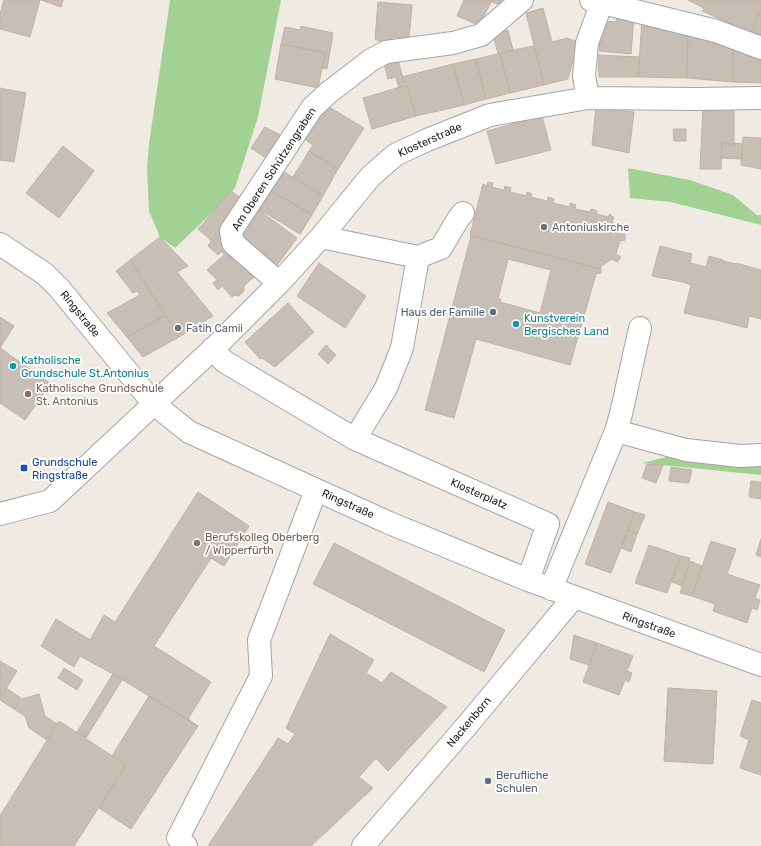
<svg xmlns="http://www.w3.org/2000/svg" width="761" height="846" viewBox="0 0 761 846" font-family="Rubik,sans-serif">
  <rect width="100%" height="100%" fill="#efebe2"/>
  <path fill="#a2d293" d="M170,0h111l-23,117 -23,71 -20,22 -40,38 -15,-11 -11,-26 -2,-43 2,-24z
    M628,168l62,12 43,15 24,20h4v10l-90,-23 -41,-4z
    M679,454l82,3v18l-119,-12z"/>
  <path fill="#c7beb5" stroke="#c2b2a3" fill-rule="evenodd" d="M4,0h36l-10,37 -30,-8v-18h1z
    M41,0h22l-2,7z
    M464,0h23l4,2 -9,18 -6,4 -19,-8z
    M487,0h15l-2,5z
    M688,0h73v10l-11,24 -17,-8 1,-1 -32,-14 2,-3z
    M378,2l34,3 -3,34 -16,-2 -1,4 -9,2 -8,-4z
    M543,8l9,34 15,-4 11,4 -10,37 -24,6 -18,-72z
    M761,10v29l-11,-5z
    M617,11l17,5 -3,38 -32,-3 3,-30 14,1z
    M642,20l46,11 -1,47 -49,-1z
    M301,26l32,7 -6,36 -5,-1 3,-15 -44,-9 4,-17 15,3z
    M508,30l5,20 -15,4 -5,-20z
    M688,31l45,13v38l-46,-4z
    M281,44l44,9 -7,35 -43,-9z
    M733,44l28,13v26l-28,-1z
    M534,46l10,39 -34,8 -10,-39 13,-4z
    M498,54h2l10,39 -24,6 -10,-40z
    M598,55l41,2 -1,20h-39z
    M397,56l8,30 -6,2 -3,-11 -8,2 -5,-19z
    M476,59l10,40 -22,6 -11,-41z
    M453,64l11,41 -48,11 -9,-31 -5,-8z
    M407,85l9,31 -44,13 -9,-31z
    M0,88l26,5 -12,69 -14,-2z
    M324,104l40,24 -26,41 -29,-18 4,-6 -10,-7z
    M596,108l38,4 -5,41 -37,-8z
    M703,108l31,1v35h-12l-1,25h-21z
    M542,116l9,34 -55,14 -9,-33z
    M265,127l19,10 -15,23 -18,-12z
    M673,129h13v12h-12z
    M743,137l18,1v31l-20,-4z
    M734,143l9,1 -2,15 -20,-1 1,-14h12z
    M63,146l31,25 -35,47 -33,-25z
    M309,151l29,18 -15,27 -30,-19z
    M278,168l45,28 -11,19 -47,-28z
    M488,182l5,1 -1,4 12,3 1,-4 6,2 -1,4 16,4 1,-4 5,2 -1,3 16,4 1,-4 6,2 -1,4 17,4v-4l6,2 -1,4 15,3 1,-3 6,2 -1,3 12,3 2,-3 4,4 -2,3 7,13h6v6l-5,1 -4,13 5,3 -4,5 -5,-3 -12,8 1,2 -131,-34 13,-51 4,2z
    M265,187l47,28 -12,19 -43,-26z
    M231,191l13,9 -15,22 -14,-13z
    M256,208l41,30 -22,30 -40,-29z
    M215,210l15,14 -17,18 -15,-13z
    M220,234l37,40 -13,12v5l-5,5 -5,-1 -2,2 -10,-11 -4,4 -5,-7 4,-3 -10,-10 17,-15 -2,-4 -4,4 -10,-9 3,-5 2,1z
    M471,236l130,33v4l-5,1 -26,91 -94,-26 -22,79 -29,-8zM508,259l43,11 -11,43 -40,-11 1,-3h-3z
    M160,237l28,29 -11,6 36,44 -34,21 -49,-77z
    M660,246l32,8 -2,9 16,4 3,-11 14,4v1l13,3v-1l25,7v49l-12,-3 -2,12 -31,-8h-1l-31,-7 7,-28 -8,-3 -31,-6z
    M130,260l36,55 -39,22 -20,-24 33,-18 -3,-4 -4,2 -17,-22z
    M319,263l47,33 -21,32 -48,-32z
    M288,303l26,29 -39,35 -13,-9 -2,1 -15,-17z
    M166,315l13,22 -36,20 -16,-20z
    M0,317l14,9 -14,22 51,36 -26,36 -25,-17z
    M326,345l10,10 -8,9 -10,-10z
    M647,464l16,1 -7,18 -14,-5z
    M671,467l21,3 -3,13 -20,-2z
    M751,481l10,1v17l-12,-2z
    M198,492l51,34 -25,40 -13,-8 -57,88 57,36 -23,37 10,7 -85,-52 -33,-18 -6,11 -33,-21 15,-27 34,21 14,-25 11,7z
    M608,502l27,10 -24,61 -26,-9z
    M635,512l10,3 -8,19 -9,-4z
    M628,530l9,4 -6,18 -10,-4z
    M761,539v18l-5,-2z
    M711,541l25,8 -9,25 33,11 -5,13 5,2 -3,10 -5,-2 -5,15 -34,-12 2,-7 -23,-8z
    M334,543l171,87 -21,42 -171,-88z
    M649,545l32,11 -14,37 -32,-10z
    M681,556l9,2 -8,28 -10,-4z
    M690,561l12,5 -10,30 -12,-3z
    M330,634l44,26 -8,13 16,10 9,-11 56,35 -59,64 -12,-13 -17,19 14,11 -62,58h-103l70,-108 10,6 7,-10 -9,-6z
    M574,635l23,8 -8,22 -19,-6z
    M597,643l36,13 -6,15 5,2 -3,9 -4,-2 -6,15 -36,-13z
    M0,661l17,10 -17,27z
    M64,668l19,12 -6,10 -19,-12z
    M113,674l9,6 -36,58 -9,-6z
    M6,688l16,11 17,-5 6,22 12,8 -10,16 -18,-12 -4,-12 -25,-16v-2z
    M668,688l49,3 -4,73 -49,-3z
    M149,696l49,30 -67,103 -32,-21 27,-43 -14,-9z
    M752,700l9,3v72l-21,-7 9,-28 -9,-4z
    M59,721l67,44 -52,81h-74v-30z"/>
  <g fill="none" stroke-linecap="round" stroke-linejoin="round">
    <defs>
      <path id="minor" d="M591,0l125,31 45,17
        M588,98l-4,-22 3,-33 15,-41
        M321,237l97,20 23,-9 17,-29 5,-6
        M0,244l45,30 14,14 95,116 35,28 198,90 141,58 233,85
        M279,283l-46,-40 -2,-12 81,-123 16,-15 43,-33 15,-8 67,-9 28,-8 41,-35
        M212,349l13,13 130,77 193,85 -20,56
        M616,431l70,19 54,6 21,-1
        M355,439l31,-51 16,-40 16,-91
        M0,514l50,-13 168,-157 61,-61 42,-46 49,-60 25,-22 32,-15 63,-25 98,-17 108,1 65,-1
        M551,589l65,-158 5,-17 19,-86
        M186,846l-8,-8 83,-162 -2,-36 57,-150
        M363,846l106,-123 105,-126"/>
    </defs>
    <use href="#minor" stroke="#a4a4a4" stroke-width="24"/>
    <use href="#minor" stroke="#fff" stroke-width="22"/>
  </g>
  <g fill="#6b7280" stroke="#fff" stroke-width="1.5">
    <circle cx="544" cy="227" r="4"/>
    <circle cx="178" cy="328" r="4"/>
  </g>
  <g fill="#5c6f8a" stroke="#fff" stroke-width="1.5">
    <circle cx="493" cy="312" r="4"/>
    <circle cx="488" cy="781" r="4"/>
  </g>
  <g fill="#0f9aa8" stroke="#fff" stroke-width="1.5">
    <circle cx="516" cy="324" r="4"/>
    <circle cx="13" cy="366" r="4"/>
  </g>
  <g fill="#8d6e63" stroke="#fff" stroke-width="1.5">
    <circle cx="28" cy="394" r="4"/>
    <circle cx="197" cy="543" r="4"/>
  </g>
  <rect fill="#1a4fb4" stroke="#fff" stroke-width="1.5" x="20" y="464" width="8" height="8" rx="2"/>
  <g text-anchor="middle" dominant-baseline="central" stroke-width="3.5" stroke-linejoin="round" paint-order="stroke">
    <g font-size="11" fill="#1d1d1d" stroke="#fff">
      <text transform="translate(430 140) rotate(-24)">Klosterstraße</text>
      <text transform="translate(274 169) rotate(-57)">Am Oberen Schützengraben</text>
      <text transform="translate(80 314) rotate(51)">Ringstraße</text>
      <text transform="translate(479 494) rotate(24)">Klosterplatz</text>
      <text transform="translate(348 504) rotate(24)">Ringstraße</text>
      <text transform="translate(649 625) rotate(20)">Ringstraße</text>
      <text transform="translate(469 722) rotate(-50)">Nackenborn</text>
    </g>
    <g font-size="11" fill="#5b616d" stroke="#fff" text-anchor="start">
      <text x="552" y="227">Antoniuskirche</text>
      <text x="186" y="328">Fatih Camii</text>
    </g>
    <g font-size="11" fill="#4e5e75" stroke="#fff" text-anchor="end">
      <text x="485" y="312">Haus der Familie</text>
      <text x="496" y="775" text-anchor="start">Berufliche<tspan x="496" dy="13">Schulen</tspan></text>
    </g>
    <g font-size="11" fill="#0d838f" stroke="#fff" text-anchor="start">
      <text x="524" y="318">Kunstverein<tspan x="524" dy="13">Bergisches Land</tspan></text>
      <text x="21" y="360">Katholische<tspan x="21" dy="13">Grundschule St.Antonius</tspan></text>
    </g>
    <g font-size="11" fill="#785e54" stroke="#fff" text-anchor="start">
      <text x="36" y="388">Katholische Grundschule<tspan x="36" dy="13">St. Antonius</tspan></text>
      <text x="205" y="537">Berufskolleg Oberberg<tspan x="205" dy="13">/ Wipperfürth</tspan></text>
    </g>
    <g font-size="11" fill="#164399" stroke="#fff" text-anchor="start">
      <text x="32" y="462">Grundschule<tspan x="32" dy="13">Ringstraße</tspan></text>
    </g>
  </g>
</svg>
